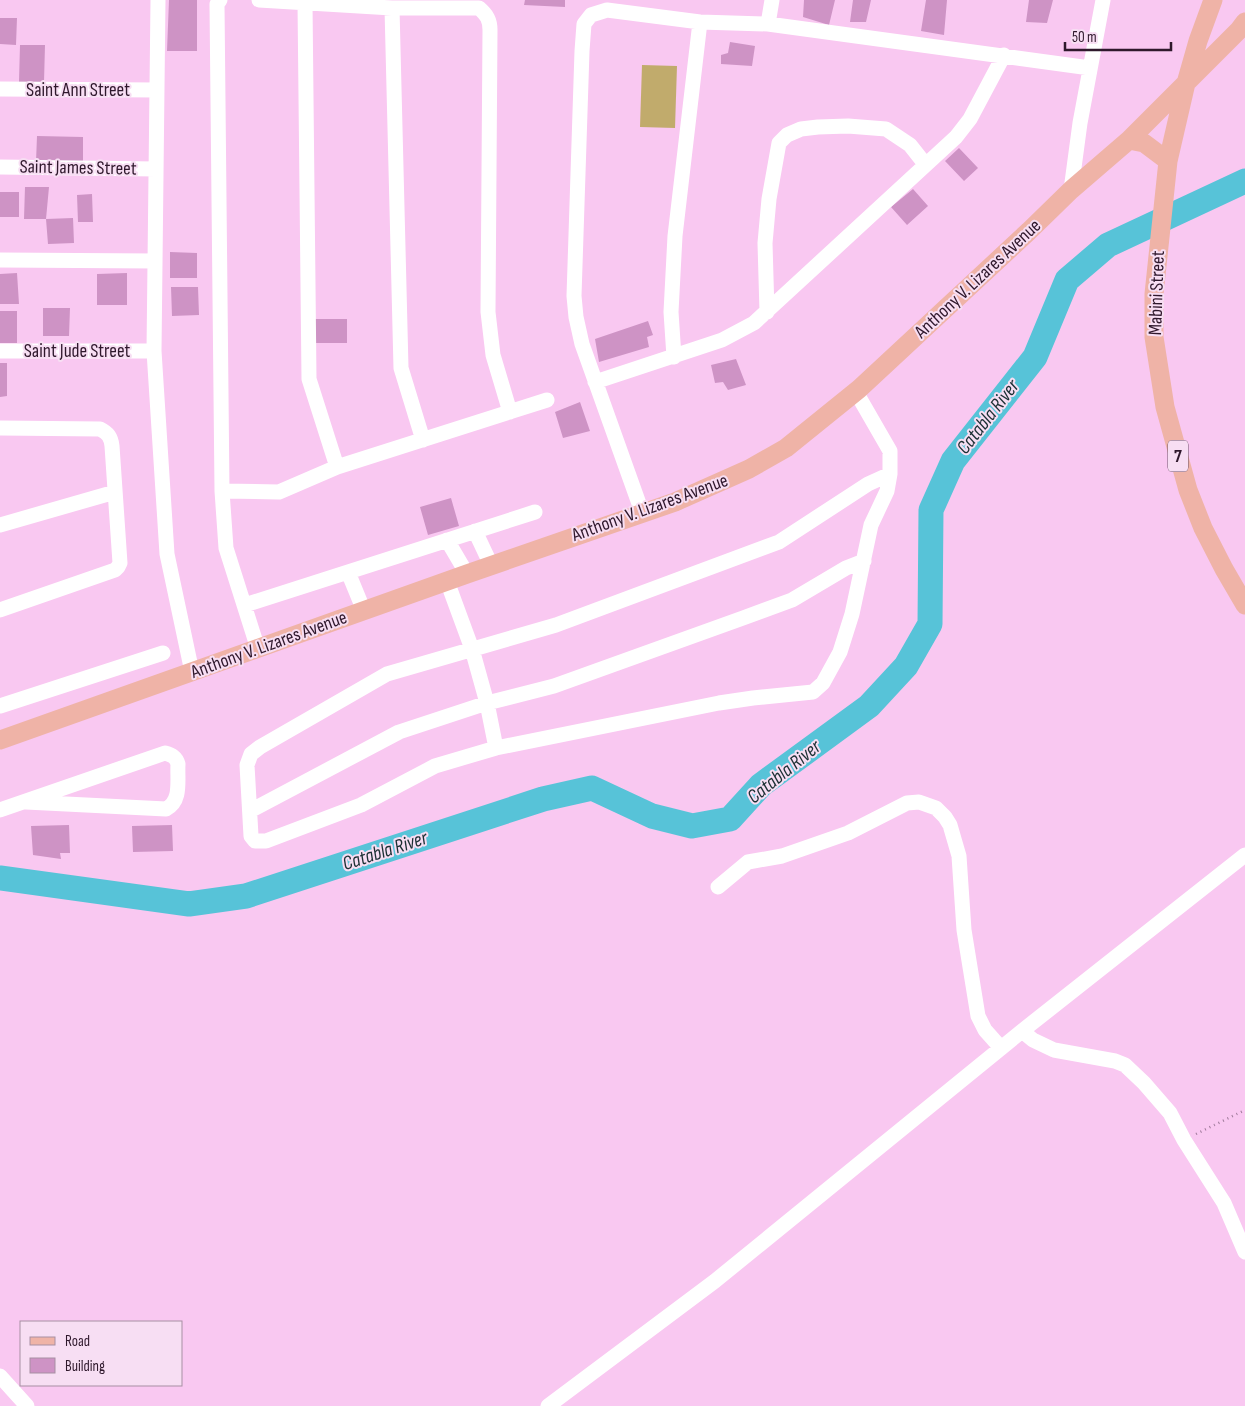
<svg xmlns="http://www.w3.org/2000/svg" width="1245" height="1406" viewBox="0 0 1245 1406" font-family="'Sofia Sans Condensed',sans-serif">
  <rect width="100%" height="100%" fill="#f9c8f1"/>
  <path fill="#c1ab6c" d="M642,65l35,1 -2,62 -35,-1z"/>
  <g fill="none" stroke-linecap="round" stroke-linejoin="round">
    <path stroke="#57c3d8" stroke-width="25" d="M0,878l189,26 57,-8 297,-97 49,-11 60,28 40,10 38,-7 31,-34 108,-79 37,-40 24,-42 1,-114 22,-49 82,-104 32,-77 41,-35 137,-64"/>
  </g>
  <path fill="#ce93c5" d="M169,0h28v51h-30z
    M525,0h40v7l-41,-2z
    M804,0h31l-6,25 -26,-8z
    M853,0h18l-5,22h-16z
    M926,0h21l-3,35 -23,-4z
    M1029,0h24l-6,23 -21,-1z
    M0,18h17l-1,27 -16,-1z
    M730,42l25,4 -3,20 -31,-2v-9l7,-2z
    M20,45h25l-1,37h-25z
    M37,136l46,1v26l-47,-1z
    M959,148l19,20 -14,13 -19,-20z
    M25,187h24l-3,32h-22z
    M913,189l15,17 -21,19 -16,-18z
    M0,192h19v25h-19z
    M92,194l1,28h-15l-1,-27z
    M73,218l1,25 -26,1 -2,-25z
    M170,252l27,1v25h-27z
    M17,273l2,31h-19v-30z
    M127,273v32h-30v-31z
    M171,287h27l1,28 -27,1z
    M43,308h27l-1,28h-26z
    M0,311h17v32h-17z
    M313,319h34v24h-35z
    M648,321l5,14 -6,2 2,10 -50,15 -4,-23z
    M736,359l10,26 -18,5 -5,-8 -8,1 -4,-18z
    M0,363h7v33l-7,1z
    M580,402l10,29 -27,7 -8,-26z
    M451,498l8,28 -31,9 -8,-28z
    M69,825l1,28h-10l1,6 -28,-4 -2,-29z
    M172,825l1,26 -40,1 -1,-26z"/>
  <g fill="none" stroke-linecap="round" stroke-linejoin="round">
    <path stroke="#a07b9b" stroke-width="2.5" stroke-dasharray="1 4" stroke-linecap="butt" d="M1196,1134l49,-24"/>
    <path stroke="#fff" stroke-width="15" d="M158,0l-4,351 13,203 25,118
      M220,0l-3,4 5,487 4,57 32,101
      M259,0l133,8h87c8,7 11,12 11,22l-2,282 5,43 17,57
      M305,3l4,376 28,88
      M392,8l9,360 22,72
      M768,24l4,-24
      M0,89l157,1
      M0,167l156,2
      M1071,190l9,-67 23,-123
      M0,260l155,1
      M767,312l-2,-69 4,-44 10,-56 8,-8 14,-6 17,-2 30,-1 38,3 24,16 15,19
      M0,351h154
      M674,357l-3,-45 4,-76 25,-214
      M595,382l127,-42 32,-17 202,-186 14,-18 34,-64
      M856,392l34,59v23l-3,17 -16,34 -19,89 -12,38 -17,31 -10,9 -60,6 -34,5 -223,45 -61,18 -74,39 -95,36h-11l-4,-5 -4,-71 4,-11 9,-7 127,-73 169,-49 223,-83 89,-58 22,-10
      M0,428l100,1c8,4 11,8 12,17l8,117 -2,4 -3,3 -115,40
      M222,491l57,1 58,-25 210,-67
      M642,512l-60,-168 -6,-27 -2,-21 8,-245 2,-27 7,-9 16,-5 93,12 68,2 322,44
      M0,525l115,-33
      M475,531l16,34
      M447,540l20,34
      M348,572l16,39
      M447,581l25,68 15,54 9,45
      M245,605l290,-93
      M0,706l163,-53
      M0,810l165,-57c7,2 11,4 13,11 -1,16 4,37 -12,45l-140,-7
      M250,811l149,-79 88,-29 67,-17 189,-68 49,-18 54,-32 18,-7
      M718,887l30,-25 34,-6 66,-23 59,-30 12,-1 17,6 9,9 5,8 9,31 5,74 14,86 7,14 16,18
      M1022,1031l11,9 21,10 61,11 10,4 19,18 26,30 14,27 40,63 21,49
      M0,1376l27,30
      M548,1406l167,-125 307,-250 223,-176"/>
    <path stroke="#efb3a7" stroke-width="19" d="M1213,0l-15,41 -12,42 -18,78 -14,133v43l11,70 23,83 15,38 21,41 21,36
      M1129,140l15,3 24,18
      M0,740l467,-166 208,-72 74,-33 37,-21 73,-59 170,-158 42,-41 58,-50 110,-110 6,-8"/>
  </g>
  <g text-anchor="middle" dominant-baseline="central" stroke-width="4" stroke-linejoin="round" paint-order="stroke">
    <rect fill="#f7def3" stroke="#6b5368" stroke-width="1" x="1168" y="440.5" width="20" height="31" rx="4"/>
    <g font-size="18" font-weight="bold" fill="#2f182c">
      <text x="1178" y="456">7</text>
    </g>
    <g font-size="19" fill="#2f182c" stroke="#f7def3">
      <text x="78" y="90">Saint Ann Street</text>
      <text transform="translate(78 168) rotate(1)">Saint James Street</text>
      <text transform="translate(978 279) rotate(-43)">Anthony V. Lizares Avenue</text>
      <text transform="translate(1157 293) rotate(-88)">Mabini Street</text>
      <text x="77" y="351">Saint Jude Street</text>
      <text transform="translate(650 508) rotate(-20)">Anthony V. Lizares Avenue</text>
      <text transform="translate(269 645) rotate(-20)">Anthony V. Lizares Avenue</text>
    </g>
    <g font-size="20" font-style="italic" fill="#1b2f33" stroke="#f7def3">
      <text transform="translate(988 417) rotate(-52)">Catabla River</text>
      <text transform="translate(784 772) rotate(-39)">Catabla River</text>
      <text transform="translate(385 851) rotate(-18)">Catabla River</text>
    </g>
  </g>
  <rect x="20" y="1321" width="162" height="65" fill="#f7def3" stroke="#a78fa3"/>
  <rect x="30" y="1337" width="25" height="8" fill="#efb3a7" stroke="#a78fa3"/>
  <text x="65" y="1346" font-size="15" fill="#2f182c">Road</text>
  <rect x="30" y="1358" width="25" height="15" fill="#ce93c5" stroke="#a78fa3"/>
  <text x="65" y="1371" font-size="15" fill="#2f182c">Building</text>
  <path d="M1065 42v8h106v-8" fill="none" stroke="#2f182c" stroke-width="2.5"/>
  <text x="1072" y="42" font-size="15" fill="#2f182c" stroke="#f7def3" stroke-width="4" paint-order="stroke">50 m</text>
</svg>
